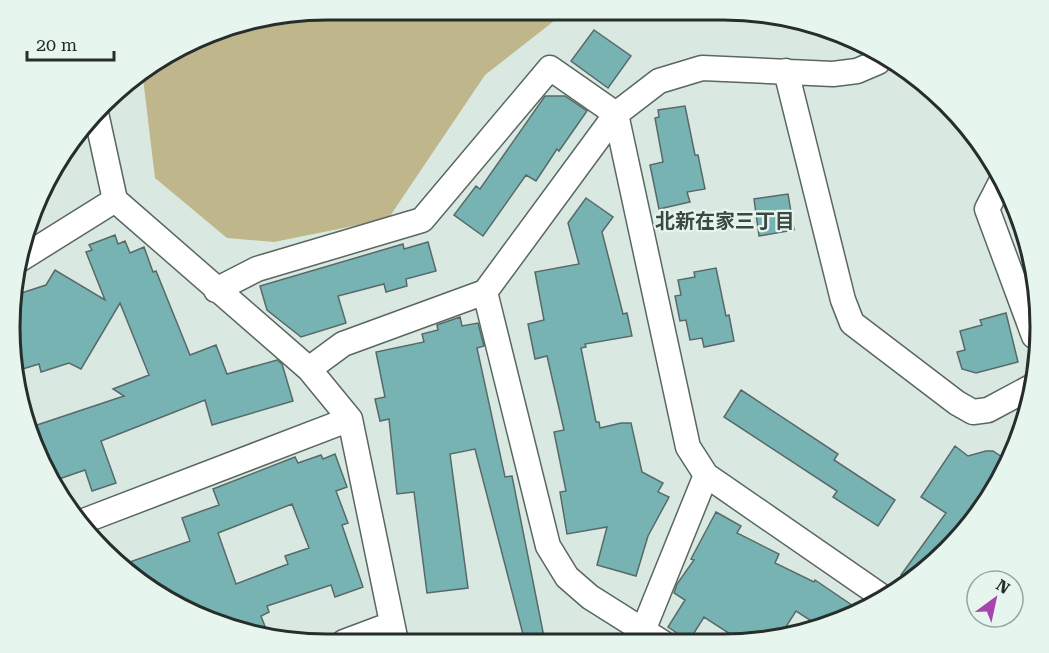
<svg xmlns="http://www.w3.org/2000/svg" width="1049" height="653" viewBox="0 0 1049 653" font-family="'Roboto Serif','Noto Sans JP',serif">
  <rect width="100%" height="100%" fill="#d9e9e1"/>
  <path fill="#bfb78b" d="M326,9l242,1 -83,65 -97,144 -114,23 -47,-4 -72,-60 -13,-108 8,-7 75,-37z"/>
  <path fill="#78b3b4" stroke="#586969" stroke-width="1.5" fill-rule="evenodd" d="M594,30l37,26 -23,32 -37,-27z
    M545,96h20l22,15 -28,40 -2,-2 -21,32 -10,-6 -43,61 -29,-21 22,-29 4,3z
    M685,106l10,49h3l7,34 -18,3 3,10 -31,7 -9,-44 13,-3 -8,-44 4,-1 -1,-7z
    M788,194l6,36 -35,6 -5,-37z
    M586,198l27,19 -11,15 21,82 4,-1 5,23 -47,8 1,3 -5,1 15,74h3l1,6 21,-5h10l11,49 21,11 -5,9 11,5 -21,39 -12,40 -39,-11 10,-38 -40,7 -7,-42 6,-1 -12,-59 10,-2 -17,-74 -12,3 -7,-35 16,-4 -9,-48 44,-8 -11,-41z
    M115,235l3,9 7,-3 5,12 14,-6 9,25 3,-1 34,84 26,-10 11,29 50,-14 5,4 11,37 -81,24 -7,-25 -104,41 15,42 -24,8 -7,-21 -32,11 -25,-53 96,-32 -11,-7 36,-14 -29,-72 -39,66 -12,-6 -28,9 -2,-8 -23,7 -6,-65 2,-10 34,-11 9,-15 50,30 -19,-48 6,-2 -3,-5z
    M428,242l8,29 -30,8 1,7 -21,6 -2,-8 -46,12 8,27 -45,14 -34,-27 -7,-24 143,-42 1,5z
    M716,268l10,48 3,-1 5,26 -30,6 -2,-9 -12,2 -4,-20 -6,1 -5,-25 6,-1 -3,-15 17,-3 -1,-5z
    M1006,313l12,49 -42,11 -14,-4 -5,-17 8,-2 -5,-19 22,-6 -2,-5z
    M460,317l2,9 16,-3 6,23 -7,2 28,129 7,-1 33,166h-20l-50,-193 -25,5 18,134 -41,5 -13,-101 -17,2 -8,-75 -9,2 -5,-22 10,-2 -9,-45 48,-10 -2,-8 16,-4 -1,-5z
    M741,390l97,64 -4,6 61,40 -17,26 -45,-29 4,-6 -113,-74z
    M955,446l13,10 18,-5h7l12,8 -31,61 -58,58 -7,4 -8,-7 45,-62 -25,-16z
    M335,454l12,33 -11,4 12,32 -6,2 21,62 -28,10 -4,-12 -64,21 2,6 -8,4 8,21 -64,-17 -72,-42 -12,-13 69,-24 -8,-23 37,-13 -6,-16 82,-32 3,6 23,-8 2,4zM292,504l17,44 -24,8 3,8 -52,20 -18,-51z
    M716,512l25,14 -4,7 42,21 -4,9 39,19 1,-2 47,32 -46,12 -20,-13 -14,22 -38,10 -40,-26 -15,24 -21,-14 17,-27 -11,-7 3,-9 17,-24 -3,-1z"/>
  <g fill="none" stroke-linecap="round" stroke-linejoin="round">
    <defs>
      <path id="minor" d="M786,71l57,229 9,23 105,80 16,9 15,-2 43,-23
        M96,113l19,87 194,169 41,50 46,223
        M1002,180l-15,29 47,127
        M19,260l96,-60
        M216,290l41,-21 165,-49 128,-152 66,46 72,333 18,28 178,123
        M485,292l63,254 19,31 23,20 73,46
        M309,369l34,-25 142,-52 131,-178 43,-33 43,-13 131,6 24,-3 21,-9 5,-6
        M81,522l269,-103
        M344,642l48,-18
        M638,643l68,-168"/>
    </defs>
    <use href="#minor" stroke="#596760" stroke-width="27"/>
    <use href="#minor" stroke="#fff" stroke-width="24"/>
  </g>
  <g text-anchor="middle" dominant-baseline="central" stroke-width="4.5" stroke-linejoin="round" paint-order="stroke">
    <g font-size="20" font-weight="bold" fill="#3b4942" stroke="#e6f6ee">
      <text x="725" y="221">北新在家三丁目</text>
    </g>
  </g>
  <path d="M0 0H1049V653H0ZM327 20H723A307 307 0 0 1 1030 327V327A307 307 0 0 1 723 634H327A307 307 0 0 1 20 327V327A307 307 0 0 1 327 20Z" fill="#e6f6ee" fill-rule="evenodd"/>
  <path fill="none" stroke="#262d2a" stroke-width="3" d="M327 20H723A307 307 0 0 1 1030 327V327A307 307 0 0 1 723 634H327A307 307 0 0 1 20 327V327A307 307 0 0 1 327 20Z"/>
  <g transform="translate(995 599) rotate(33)"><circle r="28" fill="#e6f6ee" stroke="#99a6a0" stroke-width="1.5"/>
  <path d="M0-4.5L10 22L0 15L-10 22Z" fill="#a845ac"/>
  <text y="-9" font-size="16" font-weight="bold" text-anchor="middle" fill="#262d2a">N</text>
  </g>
  <path d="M27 51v9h87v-9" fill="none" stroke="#262d2a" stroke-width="3"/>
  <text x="36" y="51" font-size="18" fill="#262d2a" stroke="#e6f6ee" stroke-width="4.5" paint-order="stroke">20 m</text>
</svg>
